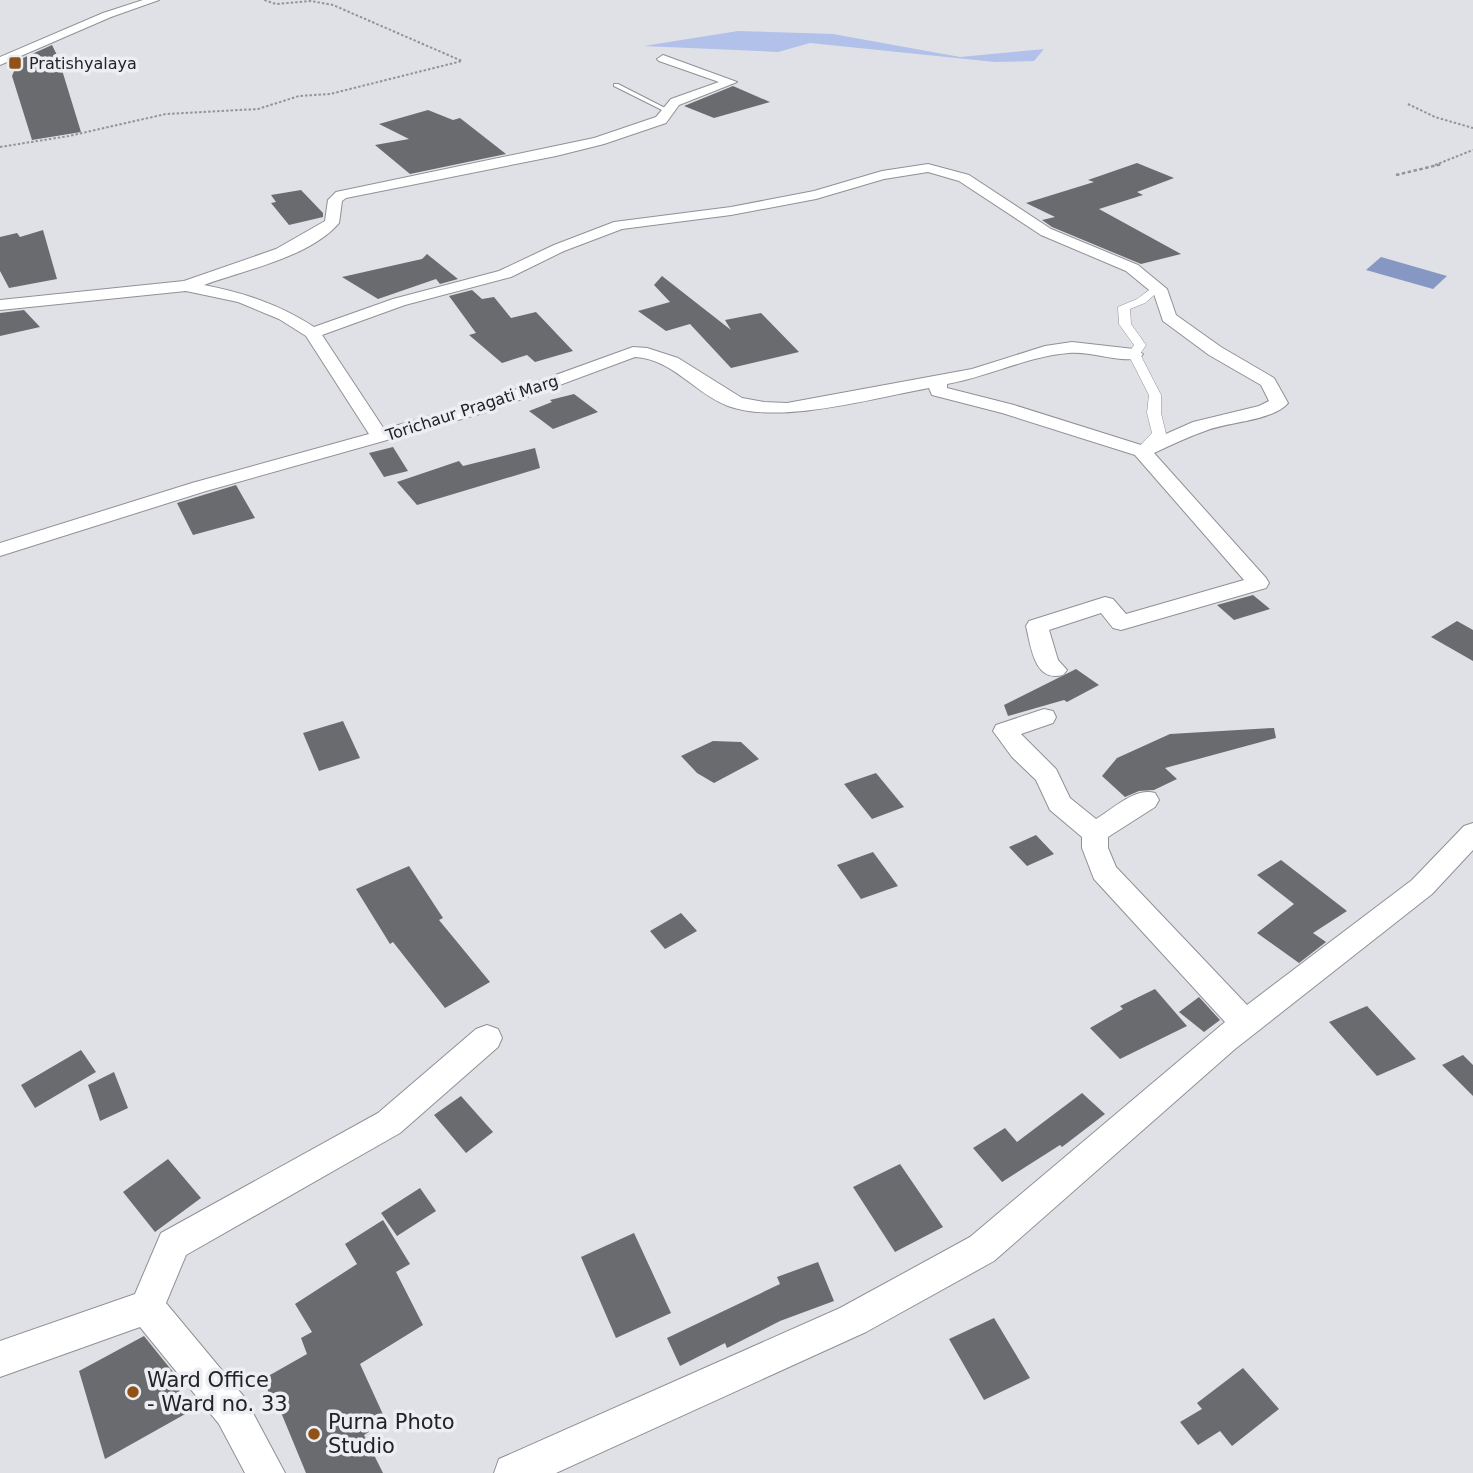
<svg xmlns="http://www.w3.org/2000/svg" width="1473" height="1473" viewBox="0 0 1473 1473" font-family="'DejaVu Sans',sans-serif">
  <rect width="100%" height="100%" fill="#dfe1e6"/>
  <path fill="#b2c1ea" d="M738,31l95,3 127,23 84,-8 -10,12 -39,1 -185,-19 -32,9 -134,-6z"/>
  <path fill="#8697c4" d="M1381,257l66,19 -14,13 -67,-19z"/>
  <path fill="#696b6f" d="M52,45l6,12 23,75 -49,8 -20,-64 3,-7 -3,-6z
    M733,86l37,16 -56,16 -30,-12z
    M428,110l25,10 7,-2 46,36 -96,20 -35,-29 34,-6 -30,-15z
    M1137,163l37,15 -37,14 6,3 -44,14 82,45 -40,10 -89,-37 -10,-7 13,-3 -29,-14 68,-21 -6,-2z
    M301,190l22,23v4l-34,8 -18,-22 5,-1 -5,-7z
    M43,230l14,49 -48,9 -9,-17v-34l17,-4 3,4z
    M427,254l31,25 -18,5 -4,-5 -58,20 -36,-22 80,-18z
    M662,276l69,54 -6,-10 36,-7 38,39 -68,16 -41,-44 -24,7 -28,-20 32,-9 -16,-17z
    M472,290l10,9 12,-2 17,21 25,-6 37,39 -38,11 -8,-7 -25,8 -33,-28 7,-2 -27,-37z
    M24,310l16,17 -40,9v-23z
    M574,394l24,18 -45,17 -24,-18 23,-9 -2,-2z
    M393,447l15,24 -24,6 -15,-24z
    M535,448l5,20 -123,37 -20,-23 62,-21 4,5z
    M236,485l19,33 -62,17 -16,-32z
    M1253,595l17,14 -36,11 -17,-15z
    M1457,621l16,9v31l-42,-24z
    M1076,669l23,16 -32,17 -3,-2 -56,16 -4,-11z
    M343,721l17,37 -41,13 -16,-38z
    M1274,728l2,10 -111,30 12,11 -23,11 -15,1 -14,6 -23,-21 15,-18 53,-24z
    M713,741l28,1 18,17 -45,24 -17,-10 -16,-17z
    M876,773l28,34 -32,12 -28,-35z
    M1036,835l18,19 -27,12 -18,-19z
    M873,852l25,34 -37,13 -24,-34z
    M1281,860l66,51 -34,22 13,9 -27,21 -42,-30 37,-29 -37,-29z
    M409,866l34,52 -4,2 51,62 -45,26 -52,-66 -3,2 -34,-55z
    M681,913l16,18 -32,18 -15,-18z
    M1155,989l32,37 -67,33 -30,-31 33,-19 -3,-3z
    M1199,997l21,23 -16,12 -25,-20z
    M1367,1006l49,53 -39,17 -48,-54z
    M81,1050l15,22 -61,36 -14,-23z
    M1463,1055l10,10v31l-31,-31z
    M114,1072l14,36 -28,13 -12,-36z
    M1082,1093l23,21 -43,33 -2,-2 -58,37 -29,-34 32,-20 12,14z
    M461,1096l32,36 -27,21 -32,-38z
    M168,1159l33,39 -46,34 -32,-40z
    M900,1164l43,63 -48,25 -42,-65z
    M420,1188l16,23 -39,25 -16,-23z
    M383,1220l27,44 -14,8 27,53 -63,39 26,57 -22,14 19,38h-77l-26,-63 -3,2 -14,-33 44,-25 -6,-16 11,-6 -17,-28 62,-40 -12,-20z
    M634,1233l37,80 -55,25 -35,-81z
    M818,1262l16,39 -54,20 -53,27 -2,-5 -45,23 -13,-28 113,-54 -3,-7z
    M994,1318l36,60 -46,22 -35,-61z
    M144,1336l29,36 14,41 -82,46 -26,-88z
    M1243,1368l36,41 -47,37 -12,-15 -22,14 -18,-23 22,-13 -5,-6z"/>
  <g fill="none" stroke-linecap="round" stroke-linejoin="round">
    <defs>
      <path id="service" d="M614,84h4l53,27 -5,1 -52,-26z"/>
      <path id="pedestrian" d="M1156,285l6,3 -2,2 -15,13 -15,6 1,15 15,21 -6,9 21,41v18l5,21 -19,20 -5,1 -7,-4 17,-18 -5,-20 2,-18 -21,-41 6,-9 -15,-21 -1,-17 19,-8z"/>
      <path id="minor" d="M143,0h16l-48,17 -111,48v-8l103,-44z
        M663,55l74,27 -58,23 -13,18 -62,21 -48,12 -210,42 -4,3 -3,22c-29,34 -94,47 -135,62 40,8 75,19 110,42l79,-28 106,-28 55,-26 60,-23 117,-15 83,-16 68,-20 46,-7 41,11 82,54 87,36 29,24 9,26 45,32 53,31 14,25c-15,18 -61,19 -83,28 -17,6 -34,14 -51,22l112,125 3,5 -3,5 -145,42 -8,-2 -12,-15 -52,17 9,30 9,10 -4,5c-29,8 -32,-29 -37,-49l3,-5 76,-24 8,2 13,15 118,-34 -109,-125 -133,-42 -70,-18 -3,-7c-55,10 -149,37 -201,18 -34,-13 -55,-47 -93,-49l-145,54 -284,80 -206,65v-13l192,-60 177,-49 -63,-98 -27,-17 -41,-17 -52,-11 -186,19v-10l184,-19 92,-32 49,-28 3,-21 8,-8 258,-54 62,-21 15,-18 48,-17 -60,-21 -2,-2zM928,172l31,9 82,54 85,36 28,23 9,27 46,34 52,30 8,16 -10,5 -66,16 -52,23 -127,-40 -67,-17v-4c41,-7 81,-28 122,-31 23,-2 49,10 71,5l3,-4 -9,-5 -62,-7 -27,4 -73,23 -185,34 -23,-1 -22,-4 -64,-40 -31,-10 -14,-1 -155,56 -94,26 -62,-94 83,-30 106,-28 53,-26 58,-22 109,-14 85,-16 68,-20z
        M1044,709l9,2 3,6 -3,6 -32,11 35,35 14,29 26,21c17,-10 39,-32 59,-26l4,7 -4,7 -47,30v11l8,19 131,138 165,-125 52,-54 9,-3v27l-41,44 -197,155 -241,212 -128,71 -310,141h-62l5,-14 341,-151 130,-71 255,-215 -131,-143 -12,-31v-11l-32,-27 -14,-30 -24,-23 -19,-26 3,-6z
        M487,1025l11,4 4,9 -4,9 -98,86 -214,122 -20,48 79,95 40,75h-40l-26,-49 -79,-97 -140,50v-36l135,-47 26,-61 217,-120 98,-84z"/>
    </defs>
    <use href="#service" stroke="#8f9195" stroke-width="2"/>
    <use href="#pedestrian" stroke="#8f9195" stroke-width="1"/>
    <use href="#minor" stroke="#8f9195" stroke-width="2"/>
    <path stroke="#929497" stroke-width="2" stroke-dasharray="2.5 2" stroke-linecap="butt" d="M1408,104l27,13 38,11
      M0,147l69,-11 97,-22 92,-5 41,-13 31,-2 132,-33 -129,-56 -22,-4 -35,3 -12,-4
      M1435,165l38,-15"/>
    <path stroke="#929497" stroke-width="2.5" stroke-dasharray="3.5 2.5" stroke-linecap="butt" d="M1396,175l46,-11"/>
    <use href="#service" fill="#fff" fill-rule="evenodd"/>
    <use href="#pedestrian" fill="#fff" fill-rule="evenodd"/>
    <use href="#minor" fill="#fff" fill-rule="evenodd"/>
  </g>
  <g fill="#905216" stroke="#eceef3" stroke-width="2.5">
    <rect x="8" y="56" width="14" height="14" rx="3.5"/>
    <circle cx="133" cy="1392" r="7"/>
    <circle cx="314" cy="1434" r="7"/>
  </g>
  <g text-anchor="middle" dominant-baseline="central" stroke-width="7" stroke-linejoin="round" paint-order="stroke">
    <g font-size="16" fill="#222324" stroke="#eceef3" text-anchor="start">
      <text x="29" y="63">Pratishyalaya</text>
    </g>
    <g font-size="16" fill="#222324" stroke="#eceef3">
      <text transform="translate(472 408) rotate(-18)">Torichaur Pragati Marg</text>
    </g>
    <g font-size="21" fill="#222324" stroke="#eceef3" text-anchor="start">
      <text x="147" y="1380">Ward Office<tspan x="147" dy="24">- Ward no. 33</tspan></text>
      <text x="328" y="1422">Purna Photo<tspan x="328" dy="24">Studio</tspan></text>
    </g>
  </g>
</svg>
